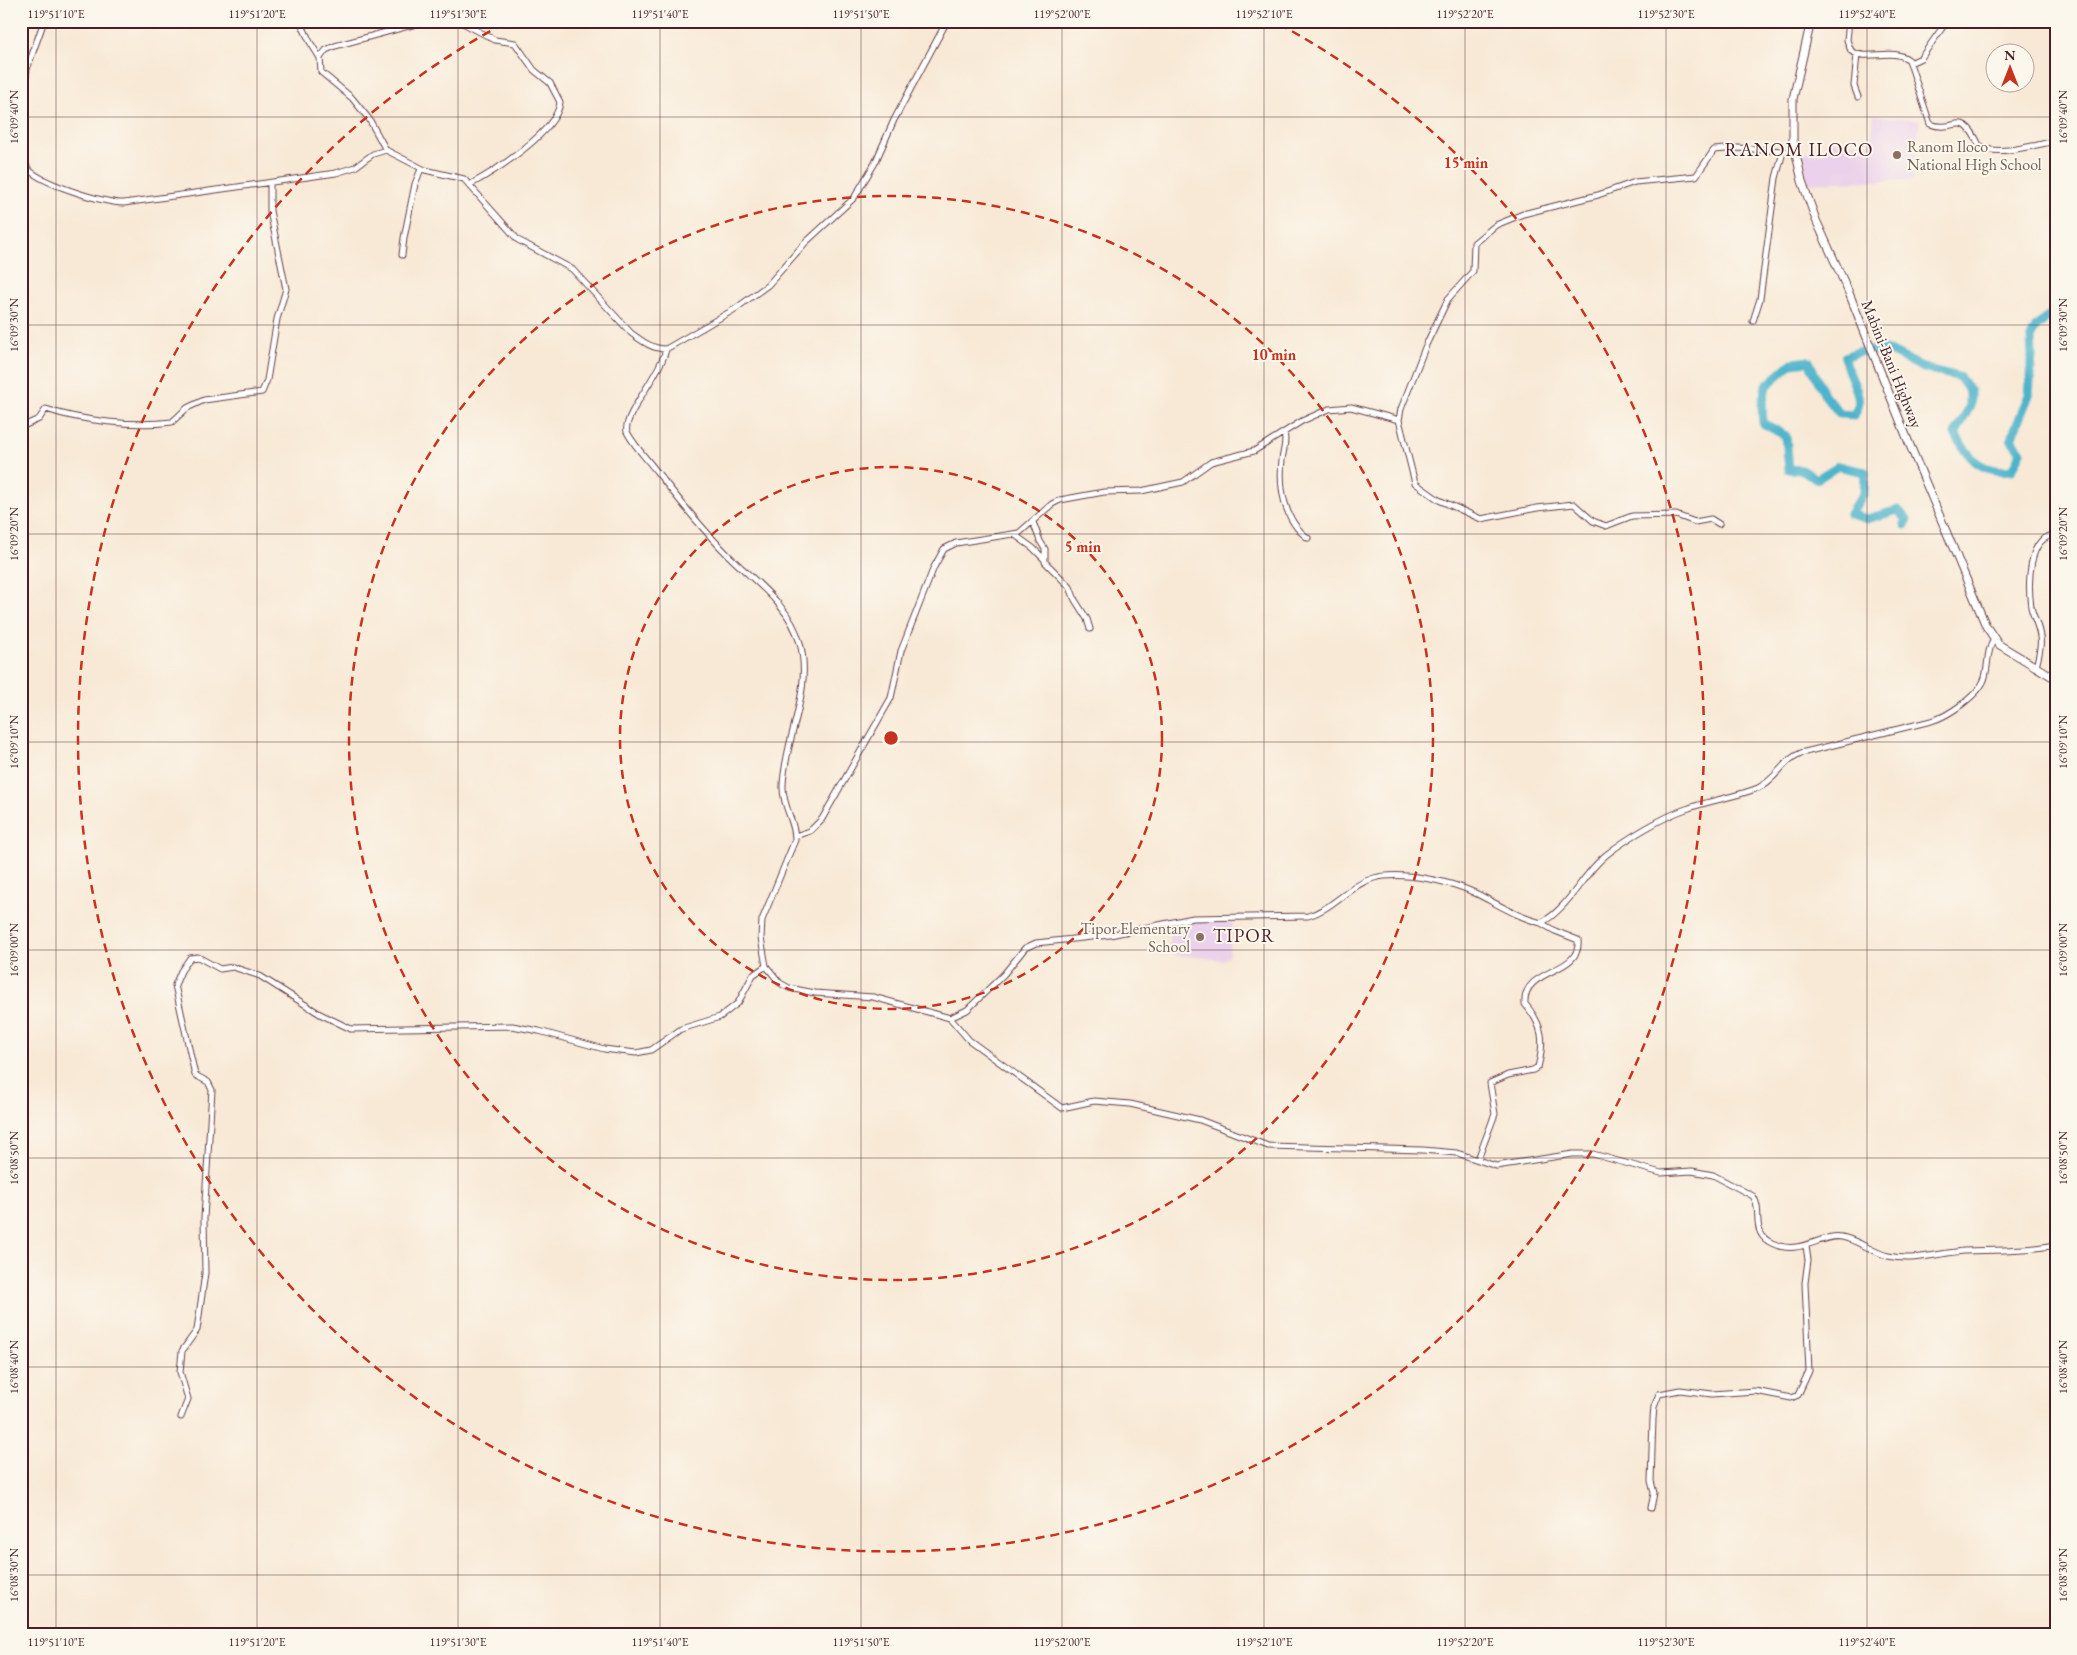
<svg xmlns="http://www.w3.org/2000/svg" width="2077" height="1655" viewBox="0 0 2077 1655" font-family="'EB Garamond',serif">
  <rect width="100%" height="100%" fill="#fbf7ec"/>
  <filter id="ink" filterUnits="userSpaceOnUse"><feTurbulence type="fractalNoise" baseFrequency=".02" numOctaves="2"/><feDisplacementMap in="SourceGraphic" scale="10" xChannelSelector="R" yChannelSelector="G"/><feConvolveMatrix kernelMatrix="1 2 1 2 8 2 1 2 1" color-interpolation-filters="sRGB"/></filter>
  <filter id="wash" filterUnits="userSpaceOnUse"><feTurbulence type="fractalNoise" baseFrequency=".0096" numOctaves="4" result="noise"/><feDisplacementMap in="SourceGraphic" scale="20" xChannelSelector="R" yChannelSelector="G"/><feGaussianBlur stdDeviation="1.12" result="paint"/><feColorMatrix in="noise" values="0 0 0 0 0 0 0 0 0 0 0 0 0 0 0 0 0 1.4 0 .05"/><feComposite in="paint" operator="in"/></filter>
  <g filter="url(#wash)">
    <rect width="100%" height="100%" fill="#f8e9d6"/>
    <path fill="#ebd1eb" d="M1874,115l46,5 -7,60 -108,3v-31l20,2 1,-13 42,3 3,3z
      M1194,921l39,2 -4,33 -6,4 -48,-5 -6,-9 1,-18z"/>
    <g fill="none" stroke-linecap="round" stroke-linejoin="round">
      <path stroke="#4db4cb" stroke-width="9" d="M1905,525l2,-6 -9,-9 -31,9 -17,-5 14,-21 1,-21 -27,-6 -21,13 -15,-9 -13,-1 -3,-33 -23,-13 -1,-18 4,-19 26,-23 17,-2 15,33 16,20 14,1c14,-19 -8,-38 -9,-58l12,-5 26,-2 9,2 32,16 35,9 11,14v15l-15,28c15,25 26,40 57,36l9,-18 -10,-13 18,-44 3,-40 -1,-18 5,-10 20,-17"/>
    </g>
  </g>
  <g filter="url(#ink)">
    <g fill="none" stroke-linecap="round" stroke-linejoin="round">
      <defs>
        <path id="minor" d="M44,21l-17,48 -3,21 -1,66c1,5 2,9 6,14 15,14 74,33 95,33l212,-30 19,-6 18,-13 13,-4 39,20 39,9 54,61 54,29 59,64c11,8 21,16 35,16l69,-40 33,-24 37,-42 49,-45 21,-35 19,-43 53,-99
          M300,21l10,21 10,16
          M459,21l36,19 20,3 19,27 16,13 10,19c-2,29 -65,69 -89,82
          M1849,21l-2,19 4,11c17,11 41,-4 58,9l21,64c27,10 31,-18 50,23 20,9 54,-2 76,-6
          M1857,54l-3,32 4,11
          M1910,63l11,-5 26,-37
          M386,150l-17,-31 -17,-21 -31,-26 -1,-14 6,-8 9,-4 92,-25
          M402,255l2,-17 11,-54 6,-15
          M1753,321l7,-22 16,-121 7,-26
          M21,427l18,-8 7,-10c35,12 89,18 126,13l15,-14 17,-8 58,-8 5,-12 10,-61 9,-30 -16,-78v-28
          M1284,433c3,10 -1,17 -2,27 -3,27 2,61 26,78
          M1033,522l7,19 5,8v13l25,25 5,13 12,19 3,10
          M1719,524l-8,-5 -16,3 -19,-7 -44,1 -26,10 -13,-5 -19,-17 -37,4 -56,11 -42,-19 -24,-17 -16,-63 2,-11 25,-64 22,-46 25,-28 1,-28 22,-18 27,-11 75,-19 37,-13 61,-6 18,-26 24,-2 57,4
          M1015,535l18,13 11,11
          M2036,667c2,-9 6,-21 4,-30 -1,-11 -7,-20 -9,-30 -3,-21 -4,-72 25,-72
          M795,836l15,-5 12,-12 69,-121 10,-47 33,-84 10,-18 12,-6 63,-10 33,-29 8,-4 44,-8 37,-1 42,-9 28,-20 43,-11 48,-30 27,-12 22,-2 48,13
          M766,966l14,17 9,5 26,5 58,4 77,21 17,-8 37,-36 21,-26 11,-5 74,-8 83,-17 115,-2c25,-7 41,-31 66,-38 27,-7 77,3 101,15 23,11 42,24 66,30 28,-15 41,-48 65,-68 20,-16 58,-39 83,-47 22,-8 47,-11 69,-20 18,-8 25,-28 43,-35l130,-32c16,-4 50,-27 54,-44 4,-14 1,-25 9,-38
          M950,1018l19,22 93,68 32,-7 36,3 70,16 68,26 155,4 34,3 39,13 77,-12h20l68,19 31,-2 21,4 40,21c10,14 -2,34 15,45 30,18 53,-8 74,-4 16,3 30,15 46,19 26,6 51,-3 76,-5 31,-1 61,0 92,-6
          M1478,1159l17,-45 -5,-31 18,-8 25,-5 5,-3c7,-26 5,-42 -13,-63 -3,-37 57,-29 53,-64l-23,-9 -14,-8
          M181,1417l7,-18 -8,-27 2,-21 15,-21 8,-57 -1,-55 8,-128 -4,-8 -13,-7 -20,-90 6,-14 9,-13 8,-1 22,12 13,-2 27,9 60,38 31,15 161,-3 27,5 65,18 32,4 15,-3 30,-21 39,-12 18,-14 15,-28 13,-9 -5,-28 1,-18 33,-80c1,-18 -13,-33 -12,-55 2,-48 30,-94 17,-142 -11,-39 -44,-60 -71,-87 -26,-26 -49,-55 -72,-84 -10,-13 -22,-25 -30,-40 -5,-16 35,-60 39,-83
          M1651,1508l3,-15 -3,-12 2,-62 1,-12 5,-13 21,-4 32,4 43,-3 36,7 7,-3 11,-24 -4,-88 3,-23 -2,-14"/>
        <path id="major" d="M1811,21l-18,78v41l9,41 14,39 33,73 60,150 77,183 12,18 58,35"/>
      </defs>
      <use href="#minor" stroke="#643d45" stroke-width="7"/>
      <use href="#major" stroke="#643d45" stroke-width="9"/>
      <use href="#minor" stroke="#fff" stroke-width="5"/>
      <use href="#major" stroke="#fff" stroke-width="7"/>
    </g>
  </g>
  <path fill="none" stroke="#4a1f2b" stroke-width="1" stroke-opacity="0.45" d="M56,21v1613M257,21v1613M458,21v1613M660,21v1613M861,21v1613M1062,21v1613M1264,21v1613M1465,21v1613M1666,21v1613M1867,21v1613M21,117h2035M21,325h2035M21,534h2035M21,742h2035M21,950h2035M21,1158h2035M21,1367h2035M21,1575h2035"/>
  <g fill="none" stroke="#c8321e" stroke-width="2.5" stroke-dasharray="9 6">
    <circle cx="891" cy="738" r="271"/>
    <circle cx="891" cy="738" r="542"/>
    <path d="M1279 24A813 813 0 1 1 503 24"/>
  </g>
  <g fill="#8d6e63" stroke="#fbf7ec" stroke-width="2">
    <circle cx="1897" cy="155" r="5"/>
    <circle cx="1200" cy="937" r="5"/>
  </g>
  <g text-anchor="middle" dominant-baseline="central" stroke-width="4" stroke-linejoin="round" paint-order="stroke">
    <g font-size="16" fill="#785e54" stroke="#fbf7ec" text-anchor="start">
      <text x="1907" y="146">Ranom Iloco<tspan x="1907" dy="18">National High School</tspan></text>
      <text x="1190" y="928" text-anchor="end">Tipor Elementary<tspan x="1190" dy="18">School</tspan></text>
    </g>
    <g font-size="16" fill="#4a1f2b" stroke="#fbf7ec">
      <text transform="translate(1892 364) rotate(68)">Mabini-Bani Highway</text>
    </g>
    <g font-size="19" letter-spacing="1" fill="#4a1f2b" stroke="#fbf7ec">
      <text x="1799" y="149">RANOM ILOCO</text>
      <text x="1244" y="935">TIPOR</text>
    </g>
  </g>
  <circle cx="891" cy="738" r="8" fill="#c8321e" stroke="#fbf7ec" stroke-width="2.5"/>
  <g font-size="15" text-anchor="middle" font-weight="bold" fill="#c8321e" stroke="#fbf7ec" stroke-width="4" stroke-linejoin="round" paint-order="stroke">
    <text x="1466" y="168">15 min</text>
    <text x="1274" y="360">10 min</text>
    <text x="1083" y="552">5 min</text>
  </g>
  <rect width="2077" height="1655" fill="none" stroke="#fbf7ec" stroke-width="55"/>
  <g transform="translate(2010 68)"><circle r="24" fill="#fbf7ec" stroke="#b4a19f"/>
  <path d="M0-4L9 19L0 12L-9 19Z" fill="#c8321e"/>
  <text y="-8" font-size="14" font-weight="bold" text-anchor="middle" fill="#4a1f2b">N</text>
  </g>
  <rect x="28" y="28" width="2022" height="1600" fill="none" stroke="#4a1f2b" stroke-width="2"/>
  <g font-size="12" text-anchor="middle" fill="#4a1f2b">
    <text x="56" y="18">119°51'10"E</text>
    <text x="257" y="18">119°51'20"E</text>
    <text x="458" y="18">119°51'30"E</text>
    <text x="660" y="18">119°51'40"E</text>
    <text x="861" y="18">119°51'50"E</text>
    <text x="1062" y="18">119°52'00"E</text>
    <text x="1264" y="18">119°52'10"E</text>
    <text x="1465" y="18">119°52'20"E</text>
    <text x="1666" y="18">119°52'30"E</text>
    <text x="1867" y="18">119°52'40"E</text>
    <text transform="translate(14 117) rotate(-90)" y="4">16°09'40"N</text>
    <text transform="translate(2063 117) rotate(-90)" y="4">16°09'40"N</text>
    <text transform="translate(14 325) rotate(-90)" y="4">16°09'30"N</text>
    <text transform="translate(2063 325) rotate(-90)" y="4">16°09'30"N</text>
    <text transform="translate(14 534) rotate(-90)" y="4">16°09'20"N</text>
    <text transform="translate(2063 534) rotate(-90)" y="4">16°09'20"N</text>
    <text transform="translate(14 742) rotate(-90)" y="4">16°09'10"N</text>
    <text transform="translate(2063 742) rotate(-90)" y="4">16°09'10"N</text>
    <text transform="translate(14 950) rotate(-90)" y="4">16°09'00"N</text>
    <text transform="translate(2063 950) rotate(-90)" y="4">16°09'00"N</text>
    <text transform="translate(14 1158) rotate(-90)" y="4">16°08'50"N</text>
    <text transform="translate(2063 1158) rotate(-90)" y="4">16°08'50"N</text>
    <text transform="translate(14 1367) rotate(-90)" y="4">16°08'40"N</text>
    <text transform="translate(2063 1367) rotate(-90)" y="4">16°08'40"N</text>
    <text transform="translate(14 1575) rotate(-90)" y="4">16°08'30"N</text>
    <text transform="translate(2063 1575) rotate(-90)" y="4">16°08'30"N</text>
    <text x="56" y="1646">119°51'10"E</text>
    <text x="257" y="1646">119°51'20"E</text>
    <text x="458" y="1646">119°51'30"E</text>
    <text x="660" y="1646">119°51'40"E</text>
    <text x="861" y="1646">119°51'50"E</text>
    <text x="1062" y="1646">119°52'00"E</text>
    <text x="1264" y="1646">119°52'10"E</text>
    <text x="1465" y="1646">119°52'20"E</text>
    <text x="1666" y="1646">119°52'30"E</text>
    <text x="1867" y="1646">119°52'40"E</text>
  </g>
</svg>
